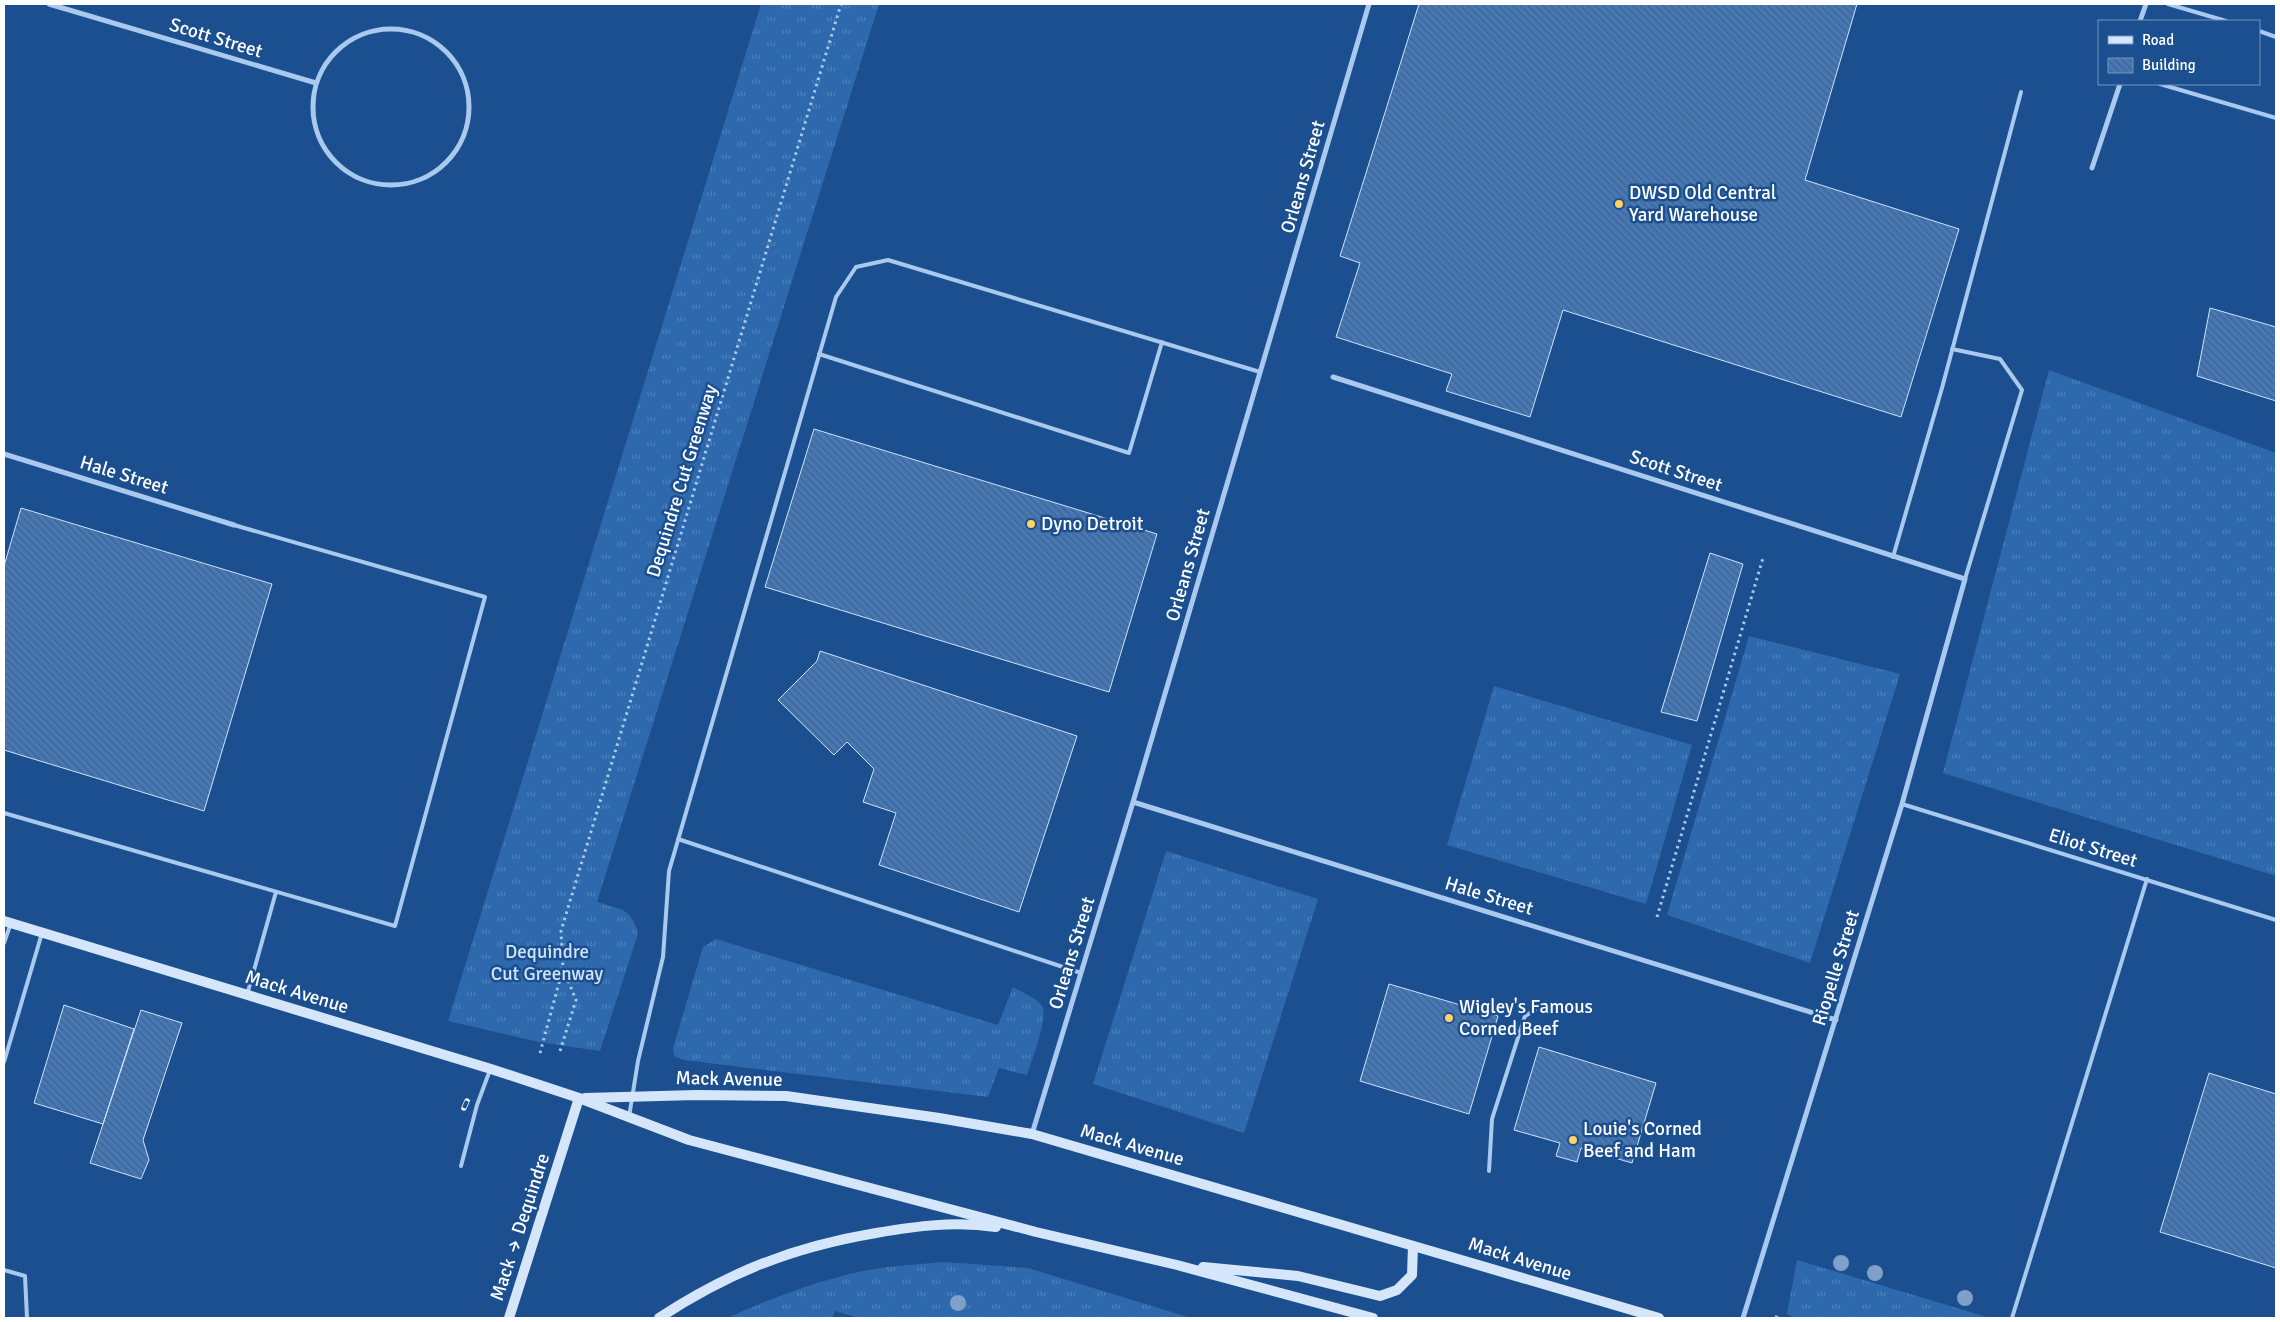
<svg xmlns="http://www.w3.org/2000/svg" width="2280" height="1322" viewBox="0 0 2280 1322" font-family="Signika,sans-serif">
  <defs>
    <pattern id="grass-tufts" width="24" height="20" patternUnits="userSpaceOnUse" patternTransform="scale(1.25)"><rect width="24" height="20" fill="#2e69ad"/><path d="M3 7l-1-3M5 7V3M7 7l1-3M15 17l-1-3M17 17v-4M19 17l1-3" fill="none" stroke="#4d80b9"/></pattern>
    <pattern id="building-back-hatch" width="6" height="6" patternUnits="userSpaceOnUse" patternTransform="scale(1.25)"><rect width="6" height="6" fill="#4478b7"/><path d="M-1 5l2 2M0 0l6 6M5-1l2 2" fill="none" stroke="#486282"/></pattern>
  </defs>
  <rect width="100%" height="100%" fill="#1b4f8f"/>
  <path fill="url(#grass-tufts)" d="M761,4h118l-282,898c23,8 34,4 41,32l-38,117 -61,-9 -91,-21z
    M2049,370l227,83v423l-333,-103z
    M1749,636l151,38 -90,289 -143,-48z
    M1494,686l198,59 -46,159 -199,-59z
    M1166,851l152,48 -74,234 -151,-49z
    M716,939l282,86 15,-38c8,5 24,11 29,19 7,10 -11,56 -15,69l-28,-7 -11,29 -304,-37 -10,-4 -1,-8 30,-101z
    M1797,1260l193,58h-195l-8,-4z
    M944,1262l84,6 163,50h-332l-24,-7 -3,7h-105c49,-22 107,-44 160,-51 19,-2 38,-3 57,-5z"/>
  <path fill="url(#building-back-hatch)" stroke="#cfe3fa" d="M1419,4h438l-52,176 154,49 -58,188 -338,-107 -33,107 -84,-26 6,-17 -116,-37 24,-74 -20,-7z
    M2210,308l66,19v74l-79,-25z
    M814,429l343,105 -48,158 -344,-105z
    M21,508l251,76 -68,227 -200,-61v-184z
    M1710,553l33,11 -46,157 -36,-9z
    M820,651l257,85 -58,176 -140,-47 17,-52 -33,-11 11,-33 -27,-27 -13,13 -56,-55 39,-39z
    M1389,984l109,32 -29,98 -109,-33z
    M64,1005l70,24 -31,95 -69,-21z
    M141,1010l41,13 -39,117 6,20 -8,19 -51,-16z
    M1539,1047l117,36 -24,80 -51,-15 -4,14 -21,-6 4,-13 -46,-13z
    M2209,1073l67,21v174l-116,-36z"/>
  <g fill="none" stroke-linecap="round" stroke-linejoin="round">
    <path stroke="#a9c9ee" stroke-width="3" stroke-dasharray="2.5 4" stroke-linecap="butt" d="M1657,917l106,-359
      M560,1051l16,-51 -13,-32
      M540,1053l23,-85 -2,-37 280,-927
      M1776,1318l1,-3"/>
    <path stroke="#a9c9ee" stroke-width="4" d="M2168,4l58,17
      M2259,31l17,6
      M2160,84l116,34
      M1952,349l48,10 22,31 -57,189
      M819,354l310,99 33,-111
      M1893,557l49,-169 79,-296
      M1902,804l374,116
      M4,813l391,113 90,-329 -251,-72
      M678,839l403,134
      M4,943l7,-20
      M247,995l29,-103
      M4,1062l38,-129
      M629,1117l9,-56 25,-104 6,-86 167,-574 20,-30 32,-7 372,112
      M461,1166l16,-61 13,-35
      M1489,1171l3,-52 33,-103 10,-6
      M4,1270l21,6 2,42
      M2012,1318l135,-439"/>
    <path stroke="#a9c9ee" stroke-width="5" d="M49,4l267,79
      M2140,21l6,-17
      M313 107a78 78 0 1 1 156 0a78 78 0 1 1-156 0Z
      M2092,168l28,-84
      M1333,377l632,202 -63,225 -159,514
      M4,454l230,71
      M1133,802l703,218
      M1032,1134l101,-332 236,-798"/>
    <path stroke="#d6e6fa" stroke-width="10" d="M4,921l487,148 88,29 110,42 347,92 141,33 196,53
      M585,1098l112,-3 89,1 153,22 93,16 627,184
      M1203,1267l95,9 82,20 17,-6 15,-15 1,-29
      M509,1318l70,-220
      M659,1318c70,-46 134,-71 217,-85 41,-7 78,-12 120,-6"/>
    <defs>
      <path id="rail" d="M464,1108l3,-7"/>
    </defs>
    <use href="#rail" stroke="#fff" stroke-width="5.5"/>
    <use href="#rail" stroke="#1b4f8f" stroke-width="4" stroke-dasharray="11" stroke-linecap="butt"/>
  </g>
  <g fill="#7ea0ca">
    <circle cx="1841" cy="1263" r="8"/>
    <circle cx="1875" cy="1273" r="8"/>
    <circle cx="1965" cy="1298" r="8"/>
    <circle cx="958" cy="1303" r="8"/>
  </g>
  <g fill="#ffd166" stroke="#1b4f8f" stroke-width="2">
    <circle cx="1619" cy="204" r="5"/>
    <circle cx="1031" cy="524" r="5"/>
    <circle cx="1449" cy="1018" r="5"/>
    <circle cx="1573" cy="1140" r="5"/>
  </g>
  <g text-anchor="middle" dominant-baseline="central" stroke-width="5" stroke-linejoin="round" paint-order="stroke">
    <g font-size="19" fill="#fff" stroke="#1b4f8f">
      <text transform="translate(216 38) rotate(17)">Scott Street</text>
      <text transform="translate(1303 177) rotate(-74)">Orleans Street</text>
      <text transform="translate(1676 471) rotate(18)">Scott Street</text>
      <text transform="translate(124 475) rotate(17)">Hale Street</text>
      <text transform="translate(682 481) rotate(-73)">Dequindre Cut Greenway</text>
      <text transform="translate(1188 565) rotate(-74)">Orleans Street</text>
      <text transform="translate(2093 848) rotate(17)">Eliot Street</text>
      <text transform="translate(1489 896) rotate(17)">Hale Street</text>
      <text transform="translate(1072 953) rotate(-73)">Orleans Street</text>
      <text transform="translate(1836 968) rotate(-73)">Riopelle Street</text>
      <text transform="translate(297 992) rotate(17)">Mack Avenue</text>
      <text transform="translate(729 1079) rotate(1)">Mack Avenue</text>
      <text transform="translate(1132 1145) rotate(16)">Mack Avenue</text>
      <text transform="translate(520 1227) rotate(-72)">Mack → Dequindre</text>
      <text transform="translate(1520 1259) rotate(17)">Mack Avenue</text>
    </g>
    <g font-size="19" fill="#fff" stroke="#1b4f8f" text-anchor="start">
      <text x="1629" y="193">DWSD Old Central<tspan x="1629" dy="22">Yard Warehouse</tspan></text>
      <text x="1041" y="524">Dyno Detroit</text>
      <text x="1459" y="1007">Wigley's Famous<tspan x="1459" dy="22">Corned Beef</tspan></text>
      <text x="1583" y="1129">Louie's Corned<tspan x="1583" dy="22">Beef and Ham</tspan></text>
    </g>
    <g font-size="19" fill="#cfe3fa" stroke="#1b4f8f">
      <text x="547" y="952">Dequindre<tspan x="547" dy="22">Cut Greenway</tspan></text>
    </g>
  </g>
  <rect width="2280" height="1322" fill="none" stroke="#ffffff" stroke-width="10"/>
  <rect x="2098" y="20" width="162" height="65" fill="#1b4f8f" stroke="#7695bc"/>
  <rect x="2108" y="36" width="25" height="8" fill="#d6e6fa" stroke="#7695bc"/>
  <text x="2142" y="45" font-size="15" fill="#ffffff">Road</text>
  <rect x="2108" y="58" width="25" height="15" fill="url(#building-back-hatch)" stroke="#7695bc"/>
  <text x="2142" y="70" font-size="15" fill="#ffffff">Building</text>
</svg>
